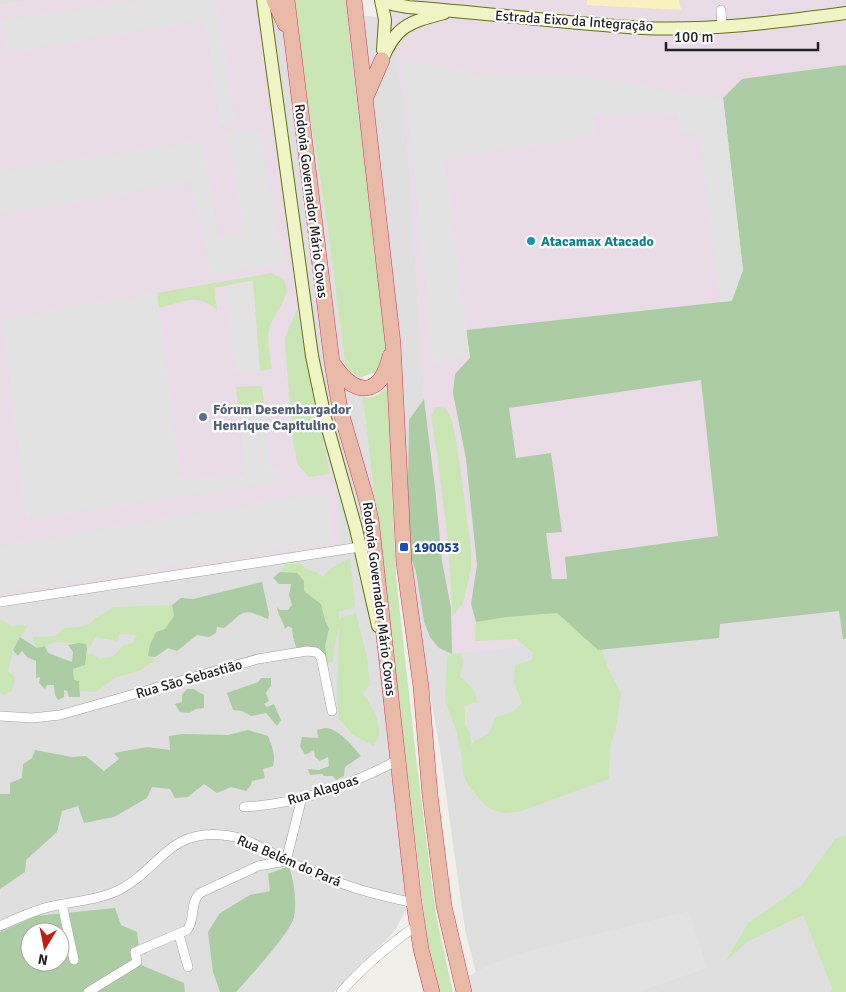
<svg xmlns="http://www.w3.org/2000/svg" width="846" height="992" viewBox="0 0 846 992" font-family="Signika,sans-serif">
  <rect width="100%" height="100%" fill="#f1efea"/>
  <path fill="#e0dfdf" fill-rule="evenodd" d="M0,0h338l22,15 48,6 438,5v966h-365l-16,-62 -25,-180 -49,-280 -70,-462 65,568 20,333 -11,22 -61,61h-334zM30,932h30v30h-30z"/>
  <path fill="#eadce6" d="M30,0h228l62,418 15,60 5,66 -340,52v-591z
    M386,0h460v611l-394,43 -17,-166 -11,-89 -19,-287z"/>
  <path fill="#cae6b5" d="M295,0h51l6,65 28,214 7,78 -9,14 -16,6 -16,-7 -18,-142 -29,-184z
    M271,273l13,6c1,4 4,10 2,15 -2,10 -13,21 -16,32 -4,13 0,30 2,43l-12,2 -7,-92 -1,2 -38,7 3,22c-21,-19 -35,-7 -59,-2l-1,-15z
    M297,309l6,34 27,131 -21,3 -11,-12 -4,-17 -9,-101v-10z
    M391,384v86l5,107 20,180 20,159 17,76h-13l-13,-54 -64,-541c13,1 19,-3 28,-13z
    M262,386l3,24 -26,3 -3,-26z
    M436,407l10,1 6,12 6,31 13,98v20l-8,34 -10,13 -6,-83 -10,-79 -6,-38z
    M350,558l5,49 -16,5v9l3,-4 14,-4 11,44 3,29 -8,6c8,11 19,29 17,43 0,3 -4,8 -5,11l-21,-11 -14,-16 -2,-19 2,-72 -5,18 -1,15 -5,3 -3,-18 4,-17 -4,-9 -4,-16 -17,-13v-10l-7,-7 -17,-2 6,-8h16l3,5 11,3 7,5 6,-8z
    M172,605l3,11 -27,40 8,4 -17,11 -24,7 -19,14 -17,-1 1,-5 -6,-6 -1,-11 12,-13 7,-3 7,6 13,-2 12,-12 9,-2 4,-8 -18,-1 -1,7 -23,-4 -4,9 -4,3 -1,-5 -29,-2 -20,6 -4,-7v-4l22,-1 9,-8 16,-1 11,-4 3,-4 19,-12z
    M557,613l45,36 6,19 13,25 -5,35 -6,19 -1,32 -90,33 -14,1 -10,-2 -9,-5 -18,-21 -5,-11 -1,-15 -5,-26 -12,-32 2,-44 5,-3 9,-1 2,8 -3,16c9,7 16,13 17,25l-14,5 2,3v14l5,10 1,12 4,-5 15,-9 5,-14 19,-7 8,-8 -8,-20 1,-18 17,-5 1,-7 -16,-14 -42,2 1,-19 31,-5z
    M0,619l12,8 7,-2 9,1 -15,24 -5,21 7,7 -3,13 -8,4 -4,-2z
    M846,835v157h-16l2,-4 -29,-73 -56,27 -22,20 23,-39 53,-37 34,-47z"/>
  <path fill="#accca3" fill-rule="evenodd" d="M846,65v574h-3l-4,-28 -119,13 -1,14 -121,12 -41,-37 -50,4 -31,5 -5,-18 6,-39 -11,-106 -13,-66 2,-19 15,-16 -4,-28 265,-29 12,-31 -20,-172 19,-19zM701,380l17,156 -153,21 2,22h-15l-6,-46 16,-1 -11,-79 -35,5 -7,-50z
    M424,399l11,89 7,73 9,47 1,46 -13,-6 -9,-11 -6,-15 -8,-50 -9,-27 2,-125z
    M280,572l17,1 7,8v10l17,13 4,16 4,9 -4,17 3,18 -19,-18 -5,3 -7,1 -4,-13 -1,-9 -4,-2 -3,3c-2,-9 -7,-13 -8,-22l3,3h8l4,-5 -3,-10 2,-11h-12l-6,-6z
    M262,582l7,32 -1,5c-27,-12 -23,-7 -44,9l-7,-1 -1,6 -7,4 -12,-2 -20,16 -9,-3 -13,9 -7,-1 2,-11 6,-13 9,-3 9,-13 -2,-11 9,-7 12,1z
    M20,637l17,11 8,-2 3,7 24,9 1,-10 -5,-7 11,-2 7,1 1,5 -2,16 -12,4 1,11 5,1 1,16h-11l-2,-6 -3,-1v7l-6,3 -3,-5 -1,-10h-7l-2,4 -6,-6 1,-6 -4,1v-17l-9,-4 -5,-6 -4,5 -5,-6z
    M261,678h10v8l-5,7 3,8 -5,3 3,3 7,-3 7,16 -4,6 -11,-13 -15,3 -9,-5 -9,-1 -6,-17 31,-11z
    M187,689h6l11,6v13l-8,1 -7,4 -9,-1 -5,-8 7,-2v-7z
    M325,728c15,1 27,18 36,28l-16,11 -1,9 -8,4 -3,-4h-9l-2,-2 -12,1 -2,-6 11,1 10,-4 -1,-9 -8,4 -5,-4 -1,-7 -9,5 -5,-9 2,-9 16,1 -1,-8z
    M248,730l20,6c4,10 8,19 5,30l-10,3 2,9 -13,3 -1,4 -5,6 -15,-4 -14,6 -13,-9 -16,13 -13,1 -5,-9 -18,-2 -5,11 -33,19 -30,6 -6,-17 -16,5 -5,21 -31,28 -1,12 -25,17v-95h10v-11l12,-5 1,-14 9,-6 3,-8 37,7 14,-1 18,15 15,-12 -5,-6 33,-6 23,3 -1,-14 14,-2 45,1z
    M289,866c5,16 8,35 5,51 -3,15 -46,62 -58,75h-16l-7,-20 -5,-40 12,-19 30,-18 20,-4 -2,-17z
    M115,908l6,17 16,7 4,33 43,18 1,9h-185v-60l36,-16zM30,932h30v30h-30z"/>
  <path fill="#f9f1c0" d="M587,0h92l2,10 -94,-5z"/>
  <path fill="#e2e2e2" d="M145,0h69l2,2 19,119 -15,4 -15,-105 -198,33 -5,-33z
    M402,60l86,16 91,-1 116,21 28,2 20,172 -11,31 -12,1 -20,-167 -19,-1 -4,-21 -83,3 -1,20 -148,23 25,199 -36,4z
    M259,130l25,133 -74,13 -6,-45 -15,-49 -189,33v-44l202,-30 17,97 26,-6 -18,-98z
    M252,281l8,90 -25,3 -8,-89z
    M157,293l23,184 10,3 54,-5 -5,-62 26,-3 5,60h8l5,12 -257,37 -23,-200z
    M328,492l3,50 -331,51v-47z
    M689,911l18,57 -69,24h-166l-3,-16 19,-11 40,-14z"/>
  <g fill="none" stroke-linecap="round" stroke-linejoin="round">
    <defs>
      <path id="minor" d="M721,10l1,16
        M0,602l360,-55
        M0,716l32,2 28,-3 198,-56 49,-8 9,1 5,5 11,54
        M244,807c54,-3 107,-22 154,-47
        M62,904l12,56
        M0,926c17,-8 35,-16 53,-20 22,-5 46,-6 66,-16 41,-21 48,-60 103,-55 27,2 43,16 66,26 21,10 42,19 64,26 20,7 41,11 62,16
        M179,935l9,32
        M88,992l49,-30 -2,-10 52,-22c9,-11 2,-26 13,-37l58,-27 28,-5 16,-64
        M341,992c23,-26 48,-47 76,-67"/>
      <path id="secondary" d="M263,0l49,356 13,62 31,111 22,97
        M381,0l4,20 -2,30
        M385,0l7,4 16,3c78,6 156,16 234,21 68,3 137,-6 204,-15
        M382,60c14,-35 28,-38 62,-47"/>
      <path id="trunk" d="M274,0l11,24
        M287,0l45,362 8,47 26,89 5,22 43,383 7,46 11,43
        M354,0l39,344 11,219 17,124 9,108 14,111 20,86
        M366,97l16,-37
        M334,365c22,33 47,31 56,-9"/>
    </defs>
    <use href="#minor" stroke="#a3a3a3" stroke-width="10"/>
    <use href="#secondary" stroke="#627210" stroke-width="14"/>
    <use href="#trunk" stroke="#cc3a63" stroke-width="16"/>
    <use href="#minor" stroke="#fff" stroke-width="9"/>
    <use href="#secondary" stroke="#eff5c4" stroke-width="12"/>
    <use href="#trunk" stroke="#eabaa8" stroke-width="15"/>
  </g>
  <circle fill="#0f9aa8" stroke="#fff" stroke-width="2" cx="531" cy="241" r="5"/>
  <circle fill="#5c6f8a" stroke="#fff" stroke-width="2" cx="203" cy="417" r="5"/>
  <rect fill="#1a4fb4" stroke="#fff" stroke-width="2" x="399" y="542" width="10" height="10" rx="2.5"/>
  <g text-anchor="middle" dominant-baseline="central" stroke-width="4.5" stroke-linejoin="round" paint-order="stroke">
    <g font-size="14" fill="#222" stroke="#fff">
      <text transform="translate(574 21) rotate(4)">Estrada Eixo da Integração</text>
      <text transform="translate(311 201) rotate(83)">Rodovia Governador Mário Covas</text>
      <text transform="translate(379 599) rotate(83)">Rodovia Governador Mário Covas</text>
      <text transform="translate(189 679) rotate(-16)">Rua São Sebastião</text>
      <text transform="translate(323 790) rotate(-17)">Rua Alagoas</text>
      <text transform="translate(289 861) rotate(23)">Rua Belém do Pará</text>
    </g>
    <g font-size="14" font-weight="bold" fill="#0d838f" stroke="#fff" text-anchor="start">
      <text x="541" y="241">Atacamax Atacado</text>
    </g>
    <g font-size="14" font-weight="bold" fill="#4e5e75" stroke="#fff" text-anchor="start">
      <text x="213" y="409">Fórum Desembargador<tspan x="213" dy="16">Henrique Capitulino</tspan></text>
    </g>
    <g font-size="14" font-weight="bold" fill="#164399" stroke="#fff" text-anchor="start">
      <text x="414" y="547">190053</text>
    </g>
  </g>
  <g transform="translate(45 947) rotate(190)"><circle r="24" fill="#ffffff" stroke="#a7a7a7"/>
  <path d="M0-4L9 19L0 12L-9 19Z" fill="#c11d13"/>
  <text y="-8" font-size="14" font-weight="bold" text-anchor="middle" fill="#222222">N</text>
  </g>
  <path d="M666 42v8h152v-8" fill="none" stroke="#222222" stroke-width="2.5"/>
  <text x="674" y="42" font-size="15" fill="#222222" stroke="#ffffff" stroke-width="4" paint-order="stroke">100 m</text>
</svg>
